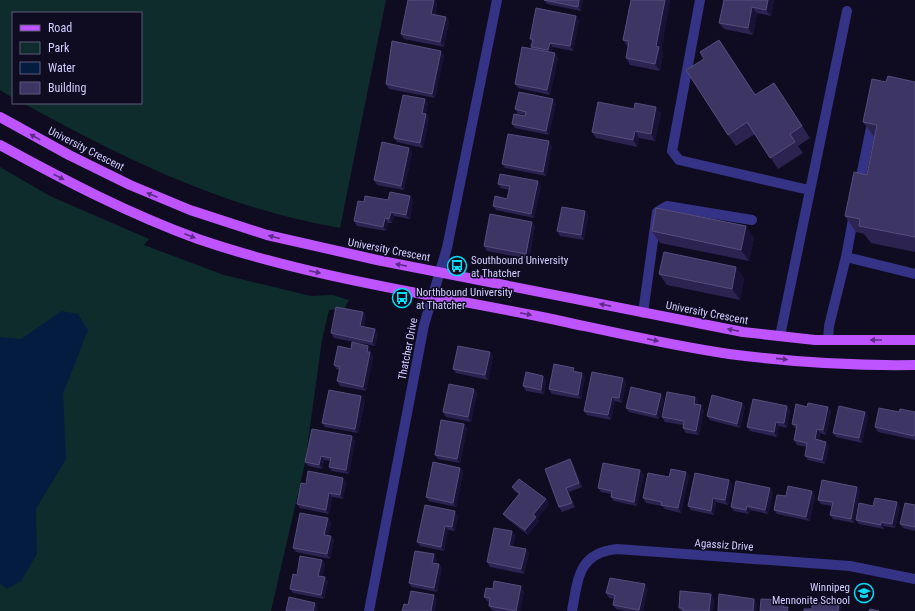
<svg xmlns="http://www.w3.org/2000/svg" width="915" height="611" viewBox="0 0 915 611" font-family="'Roboto Condensed',sans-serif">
  <rect width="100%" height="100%" fill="#0f0c22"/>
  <path fill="#0e2c2b" d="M0,0h386l-46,228c-113,-19 -218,-70 -317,-125h118v-90h-128v85l-13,-8z
    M0,167l50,29 99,43 -5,6 80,30 87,21 22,-1 16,5 -5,9 -15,1 -7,30 -17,123 -34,148h-271z"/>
  <path fill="#051c41" d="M62,311l16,3 10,16 -25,64 3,65 -30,50 1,45 -16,27 -14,8 -7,-5v-247l21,2z"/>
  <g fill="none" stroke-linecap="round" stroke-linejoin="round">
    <path stroke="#353385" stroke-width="10" d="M700,0l-28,151 7,9 130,30
      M859,186l14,-68
      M846,257l8,-43
      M643,313l14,-101 10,-6 85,14
      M780,336l67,-325
      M828,340l1,-14 17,-69 69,17
      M369,611l55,-286 23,-77 50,-248
      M572,611c6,-32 6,-58 45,-62l233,17 65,13"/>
    <path stroke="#bd54ff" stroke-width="10" d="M0,117l69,38 61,30 60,25 77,25 110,25 366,72 72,8h100
      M0,145c64,35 129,69 198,94 111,38 229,55 344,78 62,13 124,28 187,37 62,8 124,12 186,11"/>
  </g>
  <path fill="#2c2351" d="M544,0h39l-2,11 -34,-7z
    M631,0h39l-9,50 2,3 -3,18 -30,-6 -4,-7 2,-11 -5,-7z
    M724,0h50l-3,16 -14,-3 -4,22 -29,-6 -5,-6z
    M437,3l-2,12 14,6 -5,26 -40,-8 -3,-5z
    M576,16l3,5 -6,30 -20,-4 -2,6 7,5 -8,37 -32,-7 -3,-4 17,-35 -1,-2 1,-5 -2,-3z
    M719,40l37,55 26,-1 28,44 -12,8 5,7 -25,16 -23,-35 -19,12 -8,-11 -24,-76z
    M444,55l-9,43 -46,-9 -3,-5z
    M915,82v170l-44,-9 -7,-9 -8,-2 -11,-16 22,-41 8,-37 -12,-16z
    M425,99l3,4 -2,11 3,4 -6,30 -26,-6 -3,-4z
    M556,103l-7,32 -34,-7 -3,-4 13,-8 1,-1 -8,-1 -3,-5z
    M634,109l27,4 -6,28 -16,-3 -2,9 -41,-9 -4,-6z
    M552,146l-6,30 -41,-8 -3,-4z
    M412,152l-8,38 -27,-5 -3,-5z
    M538,181l3,5 -7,32 -38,-8 -3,-4 14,-7 2,-9 -8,-2 -3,-4z
    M410,196l3,4 -3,19 -16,-3 -2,7h-4l-2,8 -29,-5 -3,-5 10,-19 24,-2z
    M588,215l-4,25 -24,-4 -3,-5z
    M535,226l-6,33 -42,-8 -3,-5z
    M652,231l102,7 -5,23 -89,-18z
    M736,267l8,11 -4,22 -73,-15 -8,-11z
    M363,312l3,5 -2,10 14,7 -3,12 -41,-8 -3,-5z
    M368,346l3,4v3l2,4 -7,34 -26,-5 -3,-5 2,-11h-2l-3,-5 17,-16z
    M493,356l-5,24 -32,-7 -3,-4z
    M577,372l8,5 -4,22 -29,-5 -3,-5z
    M623,378l3,5 -4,20 -7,-2 -4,19 -24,-5 -3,-4z
    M546,380l-2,14 -18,-3 -3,-5z
    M474,389l3,4 -6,29 -25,-5 -3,-5z
    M361,396l4,5 -7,32 -33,-6 -3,-4z
    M695,397l3,4v4l6,5 -5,25 -13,-2 -3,-5v-3l-18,-3 -3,-5z
    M664,399l-5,20 -30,-7 -3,-4z
    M742,403l3,4 -5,21 -30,-8 -3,-4z
    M807,407h21l3,5 -5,23 -6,-2 -1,7 10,6 -4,18 -17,-4 -3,-4 2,-9 -10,-2 -3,-5 2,-12h-1l-3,-4z
    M790,410l-3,18 -8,-2 -2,11 -27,-6 -3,-4z
    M865,412l3,4 -6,27 -26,-6 -3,-4z
    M899,412h16v28l-37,-8 -3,-5z
    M464,424l3,4 -7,35 -22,-4 -3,-4z
    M352,436l3,5 -6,33 -17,-3 -3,-4 1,-6 -6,-1 -2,9 -14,-3 -3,-4z
    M573,463l9,24 -13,5 6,15 -13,5 -3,-5z
    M460,468l3,4 -7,35 -27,-6 -3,-4z
    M640,470l4,5 -7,31 -23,-5 -3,-4v-3l-10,-2 -3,-4z
    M689,476l-8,37 -16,-4 -3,-3 -16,-3 -3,-5 26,-21z
    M729,480l3,5 -4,20 -12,-3 -2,13 -23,-5 -3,-4z
    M346,482l-3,17 -11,-2 -3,17 -29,-6 -3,-4 9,-20z
    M512,487l34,12 3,5 -12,15 2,2 -11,14 -22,-17 -3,-4 16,-20 -4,-2z
    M857,487l3,4 -6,32 -21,-4 -3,-4 2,-9 -11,-2 -3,-4z
    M812,491l3,5 -5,25 -33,-7 -3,-4 12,-14z
    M773,492l-5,22 -18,-4 -1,4 -15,-3 -3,-4z
    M915,505v26l-12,-3 -3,-4z
    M873,506l27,1 -5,21 -11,-2v3l-25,-5 -3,-4z
    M458,516l-3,15 -7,-1 -4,21 -24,-5 -3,-4z
    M328,518l3,5 -3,12 6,5 -4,19 -34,-7 -3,-4z
    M512,531l3,4 -2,11 16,7 -5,21 -34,-7 -3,-5z
    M437,559l-1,4 3,1 3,4 -5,24 -25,-5 -3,-4z
    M322,560l3,4 -3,13 6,4 -4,18 -31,-6 -3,-4 7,-14z
    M493,589l31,2 -4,20h-25l-3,-1 -3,-4 1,-4 -3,-1 -3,-4z
    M648,589l-5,22h-16l-11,-2 -3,-4 1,-6 -5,-1 -3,-5z
    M714,598l-1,13h-32l-2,-3z"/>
  <path fill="#191236" d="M434,0h1l2,3 -3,15 -3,-4z
    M579,0h4l-2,11 -3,-4z
    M665,0h5l-9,50 2,3 -3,18 -5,-7 1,-18z
    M768,0h6l-3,16 -5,-6z
    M752,7l5,6 -4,22 -5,-7z
    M576,16l3,5 -6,30 -3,-5z
    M446,17l3,4 -5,26 -4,-5z
    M719,40l8,11 36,55 -8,-11z
    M550,43l3,4 -2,8 -3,-5z
    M441,51l3,4 -9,43 -3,-4z
    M555,53l3,5 -8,37 -3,-5z
    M774,83l8,11 28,44 -8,-12z
    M425,99l3,4 -3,14 -3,-4z
    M553,99l3,4 -7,32 -3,-4z
    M656,107l5,6 -6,28 -4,-7z
    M426,114l3,4 -6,30 -3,-5z
    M635,131l4,7 -2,9 -4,-7z
    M549,141l3,5 -6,30 -3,-4z
    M409,148l3,4 -8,38 -3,-4z
    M538,181l3,5 -7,32 -3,-4z
    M410,196l3,4 -3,19 -4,-4z
    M585,211l3,4 -4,25 -3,-5z
    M391,212l3,4 -2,7 -3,-4z
    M385,218l3,5 -2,8 -3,-4z
    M532,222l3,4 -6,33 -3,-5z
    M746,226l8,12 -5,23 -8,-11z
    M736,267l8,11 -4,22 -8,-11z
    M363,312l3,5 -3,14 -3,-5z
    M375,329l3,5 -3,12 -3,-4z
    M368,346l3,4v3l2,4 -7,34 -3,-4 4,-35z
    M490,352l3,4 -5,24 -3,-5z
    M582,373l3,4 -4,22 -3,-4z
    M543,376l3,4 -2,14 -3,-4z
    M623,378l3,5 -4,20 -3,-5z
    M474,389l3,4 -6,29 -3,-5z
    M661,394l3,5 -5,20 -3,-4z
    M361,396l4,5 -7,32 -3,-4z
    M612,397l3,4 -4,19 -3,-5z
    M695,397l3,4 -1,7 -3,-4z
    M742,403l3,4 -5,21 -3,-4z
    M701,405l3,5 -5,25 -3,-4z
    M787,406l3,4 -3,18 -3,-5z
    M828,407l3,5 -5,23 -3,-5z
    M865,412l3,4 -6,27 -3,-5z
    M776,422l3,4 -2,11 -3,-5z
    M464,424l3,4 -7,35 -3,-4z
    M817,429l3,4 -2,11 -3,-5z
    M352,436l3,5 -6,33 -3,-4z
    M826,442l3,4 -4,18 -3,-4z
    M321,456l3,4 -2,9 -3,-4z
    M570,459l3,4 9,24 -3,-4z
    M460,468l3,4 -7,35 -3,-4z
    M640,470l4,5 -7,31 -3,-4z
    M686,472l3,4 -8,37 -3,-5z
    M343,478l3,4 -3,17 -3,-4z
    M729,480l3,5 -4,20 -3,-5z
    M857,487l3,4 -6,32 -3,-4z
    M566,488l3,4 6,15 -3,-4z
    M770,488l3,4 -5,22 -3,-4z
    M812,491l3,5 -5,25 -4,-4z
    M329,493l3,4 -3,17 -3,-4z
    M713,498l3,4 -2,13 -3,-4z
    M546,499l3,5 -12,15 2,2 -11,14 -3,-5 8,-15z
    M897,502l3,5 -5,21 -3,-4z
    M747,506l3,4 -1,4 -3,-4z
    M455,511l3,5 -3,15 -3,-4z
    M328,518l3,5 -4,16 -3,-4z
    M881,522l3,4v3l-3,-4z
    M445,526l3,4 -4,21 -3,-4z
    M512,531l3,4 -3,15 -3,-4z
    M331,536l3,4 -4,19 -3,-5z
    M526,549l3,4 -5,21 -3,-5z
    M434,554l3,5 -2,8 -3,-4z
    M322,560l3,4 -3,16 -4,-4z
    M439,564l3,4 -5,24 -3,-4z
    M325,577l3,4 -4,18 -3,-4z
    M645,584l3,5 -5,22h-3l-1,-1z
    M521,586l3,5 -4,20h-4z
    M711,594l3,4 -1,13h-4z
    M434,595l3,5 -2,11h-4z
    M754,599l3,4v8h-4z
    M783,600l3,4v7l-3,-4z
    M315,603l3,4 -1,4h-4z
    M839,604l3,4 -1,3h-3z
    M788,607l2,4h-3z"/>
  <path fill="#3d3564" stroke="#554d7c" d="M408,0h26l-3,14 15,3 -6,25 -39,-8z
    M544,0h35l-1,7z
    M631,0h34l-9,46 3,1 -4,17 -29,-6 3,-17 -6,-1z
    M724,0h44l-2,10 -14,-3 -4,21 -29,-5z
    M536,8l40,8 -6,30 -20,-3 -2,7 -17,-3 2,-8h-3z
    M719,40l36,55 19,-12 28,43 -12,8 5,8 -25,16 -23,-36 -19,13 -42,-65 18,-11 -4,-7z
    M392,41l49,10 -9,43 -46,-10z
    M522,47l33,6 -8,37 -32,-6z
    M888,76l27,6v155l-56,-11 1,-7 -15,-3 9,-44 13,3 10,-50 -14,-3 9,-43 14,3z
    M519,92l34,7 -7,32 -34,-7 2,-10 11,2 1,-4 -11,-3z
    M403,95l22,4 -3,14 4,1 -6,29 -26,-5z
    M598,102l36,7 1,-6 21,4 -5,27 -16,-3 -2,9 -41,-8z
    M508,134l41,7 -6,31 -41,-8z
    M382,142l27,6 -8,38 -27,-6z
    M500,174l38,7 -7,33 -38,-8 2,-10 12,3 3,-13 -12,-2z
    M390,192l20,4 -4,19 -15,-3 -2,7 -4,-1 -2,9 -29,-6 4,-20 6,1 1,-6 23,4z
    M562,207l23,4 -4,24 -24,-4z
    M656,208l90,18 -5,24 -89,-19z
    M490,214l42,8 -6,32 -42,-8z
    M664,252l72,15 -4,22 -73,-15z
    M336,307l27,5 -3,14 15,3 -3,13 -41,-9z
    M352,342l16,4 -1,6h3l-7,35 -26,-6 3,-14 -6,-2 4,-19 13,3z
    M458,346l32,6 -5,23 -32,-6z
    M554,364l20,4 -1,3 9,2 -4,22 -29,-6z
    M526,372l17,4 -2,14 -18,-4z
    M592,372l31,6 -4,20 -7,-1 -4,18 -24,-4z
    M449,384l25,5 -6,28 -25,-5z
    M631,387l30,7 -5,21 -30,-7z
    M329,390l32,6 -6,33 -33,-6z
    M667,392l28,5 -1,7 7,1 -5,26 -13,-3 1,-7 -22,-4z
    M712,395l30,8 -5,21 -30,-8z
    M753,399l34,7 -3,17 -8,-1 -2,10 -27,-5z
    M808,403l20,4 -5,23 -6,-1 -2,10 11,3 -4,18 -17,-4 2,-13 -13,-3 3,-15 -5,-1 4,-20 11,3z
    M839,406l26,6 -6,26 -26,-5z
    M879,408l20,4 1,-3 15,3v21l-1,3 -39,-9z
    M441,420l23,4 -7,35 -22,-4z
    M312,429l40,7 -6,34 -17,-3 2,-9 -10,-2 -2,9 -14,-3z
    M570,459l9,24 -13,5 6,15 -13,4 -14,-38z
    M433,462l27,6 -7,35 -27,-6z
    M603,463l37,7 -6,32 -23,-5 1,-6 -14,-3z
    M671,469l15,3 -8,36 -17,-3 1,-3 -19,-4 5,-25 21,4z
    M308,471l35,7 -3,17 -11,-2 -3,17 -29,-6 4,-21 5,1z
    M695,473l34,7 -4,20 -12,-2 -2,13 -23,-5z
    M519,479l27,20 -13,16 3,2 -11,13 -22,-16 17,-21 -8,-6z
    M822,480l35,7 -6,32 -21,-4 3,-13 -15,-2z
    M736,481l34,7 -5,22 -18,-4 -1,4 -15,-3z
    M788,486l24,5 -6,26 -32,-7 3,-15 9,1z
    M875,498l22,4 -5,22 -11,-2v3l-25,-5 3,-17 14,3z
    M905,503l10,2v22l-15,-3z
    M425,505l30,6 -3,16 -7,-1 -4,21 -24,-5z
    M300,513l28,5 -4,17 7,1 -4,18 -34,-6z
    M494,528l18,3 -3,15 17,3 -5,20 -34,-7z
    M415,551l19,3 -2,9 7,1 -5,24 -25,-5z
    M300,556l22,4 -4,16 7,1 -4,18 -31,-6 3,-15 4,1z
    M610,578l35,6 -6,26 -26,-5 2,-10 -9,-2z
    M494,581l27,5 -5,25 -27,-5 1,-8 -6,-1 2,-9 7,1z
    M411,591l23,4 -3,16h-29l2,-7 4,1z
    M680,591l31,3 -2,17h-26v-3h-4z
    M719,594l35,5 -1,12h-35z
    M289,597l26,6 -2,8h-27z
    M761,599l22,1v7h5l-1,4h-27z
    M812,602l27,2 -1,7h-34v-2h8z
    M870,609l9,2h-10z"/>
  <defs><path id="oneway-solid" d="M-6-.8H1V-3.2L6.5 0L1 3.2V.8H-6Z"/></defs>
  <g fill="#5d2c85">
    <use href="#oneway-solid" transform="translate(35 137) rotate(-151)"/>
    <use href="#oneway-solid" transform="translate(59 177) rotate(28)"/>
    <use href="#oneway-solid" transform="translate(152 195) rotate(-157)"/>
    <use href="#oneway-solid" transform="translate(190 236) rotate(21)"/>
    <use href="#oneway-solid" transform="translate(274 237) rotate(-165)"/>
    <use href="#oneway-solid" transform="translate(401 265) rotate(-169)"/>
    <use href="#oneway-solid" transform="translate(315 272) rotate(12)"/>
    <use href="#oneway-solid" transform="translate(605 305) rotate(-169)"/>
    <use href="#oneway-solid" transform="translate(526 314) rotate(11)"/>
    <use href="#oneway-solid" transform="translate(733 330) rotate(-169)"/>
    <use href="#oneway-solid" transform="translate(653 340) rotate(11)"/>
    <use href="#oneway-solid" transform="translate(876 340) rotate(180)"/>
    <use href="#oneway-solid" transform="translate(782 359) rotate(6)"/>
  </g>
  <defs>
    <symbol id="bus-ring" viewBox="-11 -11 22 22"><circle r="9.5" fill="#0f0c22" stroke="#00e1f8" stroke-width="1.5"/><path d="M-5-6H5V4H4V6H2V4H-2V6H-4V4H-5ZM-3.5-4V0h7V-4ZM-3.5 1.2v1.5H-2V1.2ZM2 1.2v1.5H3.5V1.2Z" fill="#00e1f8"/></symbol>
    <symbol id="school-ring" viewBox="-11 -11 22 22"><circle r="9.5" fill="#0f0c22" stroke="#00e1f8" stroke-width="1.5"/><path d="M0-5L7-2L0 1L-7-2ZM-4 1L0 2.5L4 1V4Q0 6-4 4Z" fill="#00e1f8"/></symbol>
  </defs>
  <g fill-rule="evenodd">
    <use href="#bus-ring" x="446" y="255" width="22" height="22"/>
    <use href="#bus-ring" x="391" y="287" width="22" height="22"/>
    <use href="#school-ring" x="853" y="582" width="22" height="22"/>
  </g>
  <g text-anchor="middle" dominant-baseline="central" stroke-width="3" stroke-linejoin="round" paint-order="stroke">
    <g font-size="11" fill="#d2cdff" stroke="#0f0c22">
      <text transform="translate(86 149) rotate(27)">University Crescent</text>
      <text transform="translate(389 250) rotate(11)">University Crescent</text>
      <text transform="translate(707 313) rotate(11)">University Crescent</text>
      <text transform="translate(408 349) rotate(-79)">Thatcher Drive</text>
      <text transform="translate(724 545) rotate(4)">Agassiz Drive</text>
    </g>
    <g font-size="11" fill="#d2cdff" stroke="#0f0c22" text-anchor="start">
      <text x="471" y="260">Southbound University<tspan x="471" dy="13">at Thatcher</tspan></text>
      <text x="416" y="292">Northbound University<tspan x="416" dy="13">at Thatcher</tspan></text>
      <text x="850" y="587" text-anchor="end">Winnipeg<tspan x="850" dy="13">Mennonite School</tspan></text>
    </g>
  </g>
  <rect x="12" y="12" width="130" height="92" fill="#0f0c22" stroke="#5d597a"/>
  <rect x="20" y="25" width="20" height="6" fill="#bd54ff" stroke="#5d597a"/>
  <text x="48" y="32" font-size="12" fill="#d2cdff">Road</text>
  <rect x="20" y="42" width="20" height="12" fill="#0e2c2b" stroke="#5d597a"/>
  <text x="48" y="52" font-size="12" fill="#d2cdff">Park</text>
  <rect x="20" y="62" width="20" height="12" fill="#051c41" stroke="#5d597a"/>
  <text x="48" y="72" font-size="12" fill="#d2cdff">Water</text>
  <rect x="20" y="82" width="20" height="12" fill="#3d3564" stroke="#5d597a"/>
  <text x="48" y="92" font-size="12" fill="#d2cdff">Building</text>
</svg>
